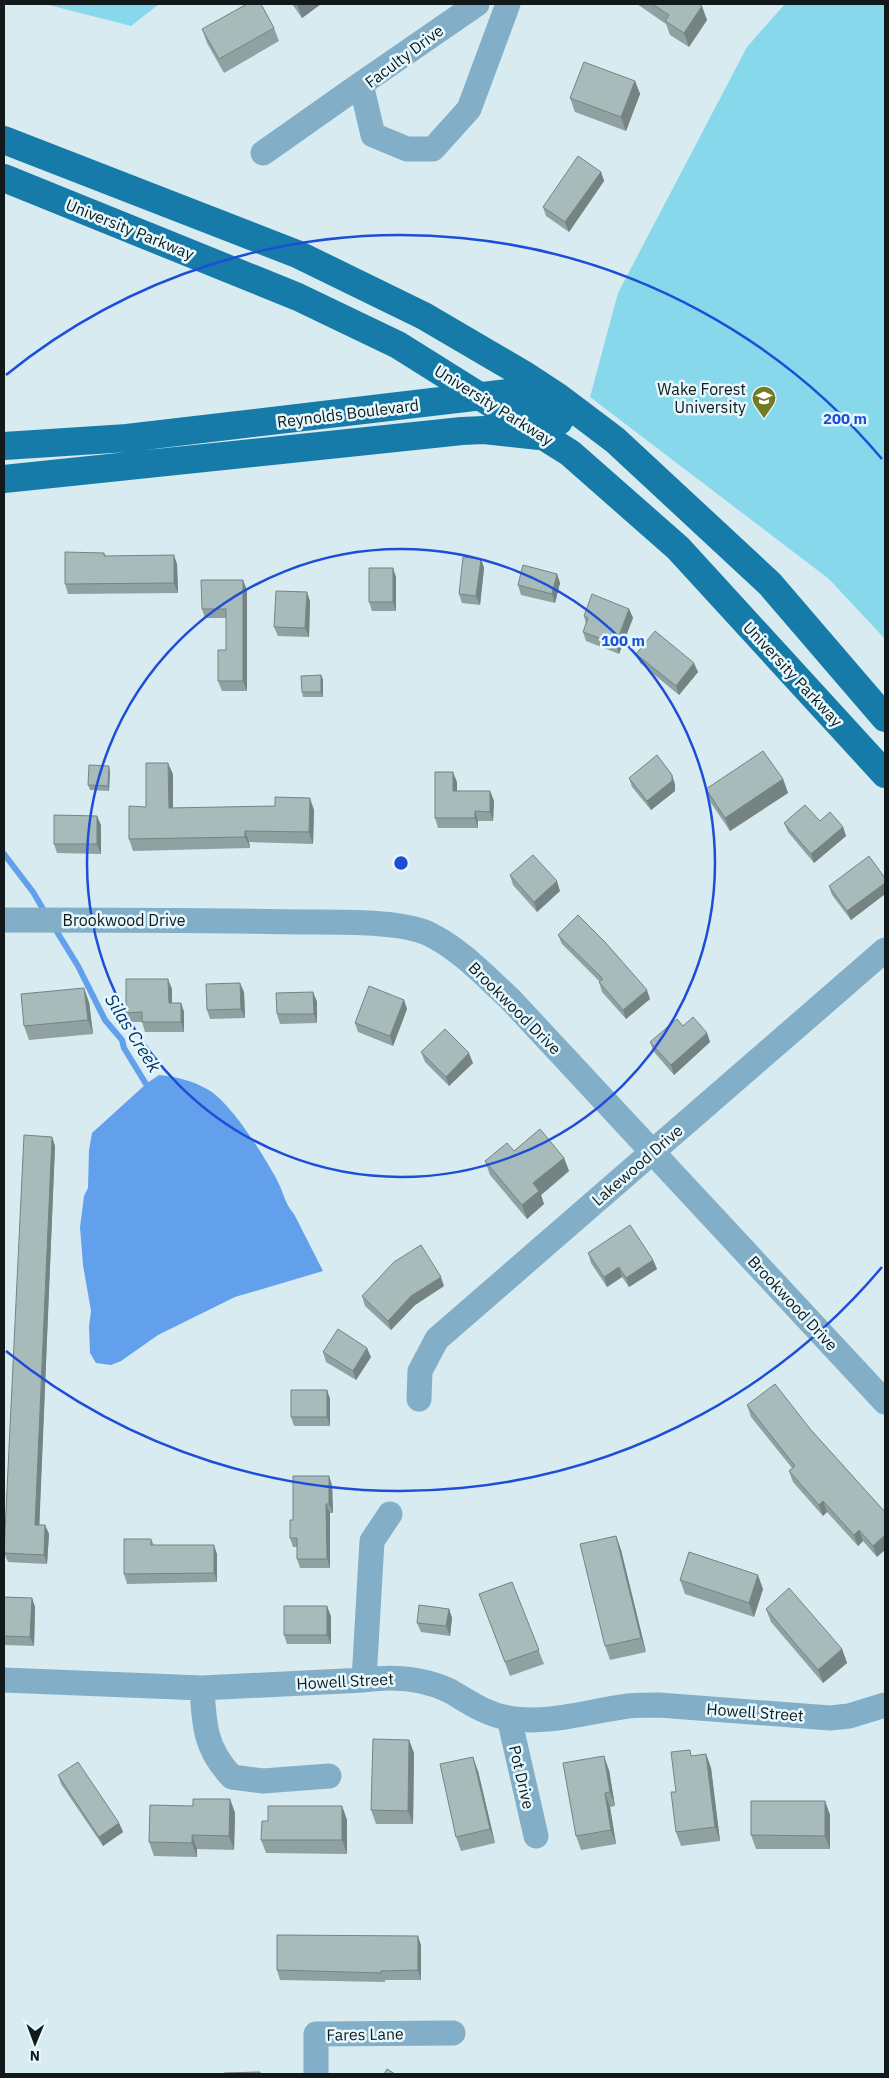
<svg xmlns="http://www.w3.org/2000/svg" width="889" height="2078" viewBox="0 0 889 2078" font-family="'IBM Plex Sans',sans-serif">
  <rect width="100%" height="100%" fill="#d7ebf0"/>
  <path fill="#88d8ec" d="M45,4h114l-28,22z
    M785,4h100v635l-56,-60 -239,-182 28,-104 129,-246z"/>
  <path fill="#63a0ec" d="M159,1075c18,2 32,5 48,14 24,13 57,67 70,91 6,11 8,24 17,34l29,57 -88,26 -77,38 -37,26 -10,4 -15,-2 -6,-10 -1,-27 2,-15 -8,-46 -3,-38 4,-31 4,-8 1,-38 3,-17 54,-49z"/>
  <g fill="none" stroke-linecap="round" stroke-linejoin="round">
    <path stroke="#63a0ec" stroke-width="6" d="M4,854l29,38 13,22
      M54,927l24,39 27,54 17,20 2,8 22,36 5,4"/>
    <path stroke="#83aec7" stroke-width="25" d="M477,4l-116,80 12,51 34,14h26l36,-40 39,-105
      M263,153l98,-69
      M4,920c101,0 202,0 303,2 32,0 92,-1 120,11 32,15 57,42 83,66l375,403
      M419,1399l1,-28 17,-32 448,-389
      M4,1680l198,8 162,-8c28,-4 60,-2 86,11 19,11 35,23 58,27 40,7 81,-7 120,-12 10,-1 21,-1 31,-1l171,13 19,-2 36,-11
      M364,1680l8,-139 18,-27
      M202,1688c2,37 3,61 30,89l31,4 66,-5
      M509,1718l27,118
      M316,2074v-40l137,-1"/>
    <path stroke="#167ba8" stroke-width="28" d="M4,140l293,114 127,62 99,58 35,23 57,43 155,144 115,134
      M4,178l294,119 100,48 172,108 108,95 207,226
      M4,446l123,-8 381,-45 17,6 34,22
      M4,479l458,-48 22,-1 55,6"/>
  </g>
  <path fill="#90a1a1" d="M292,4h29l-19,14z
    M637,4h61l9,16 -18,27 -19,-12 -4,-11z
    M274,28l5,13 -55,32 -17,-30 -5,-14z
    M635,81l5,13 -14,37 -51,-19 -5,-14z
    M601,172l3,9 -35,51 -23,-16 -3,-9z
    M104,553l2,3 71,8 1,29 -110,1 -3,-10z
    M481,559l3,9 -4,37 -18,-2 -3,-9z
    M557,574l3,9 -5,20 -34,-8 -3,-10z
    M396,577v34h-24l-3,-9z
    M247,590v101h-25l-4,-10 8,-31v-32h-21l-3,-9z
    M310,601l-1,36 -31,-1 -4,-9z
    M629,609l4,9 -14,36 -33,-13 -3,-9 3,-8 -2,-8z
    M636,654l62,18 -19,23 -39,-32z
    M321,675l2,5v17h-20l-1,-5z
    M110,771l-1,20 -19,-1 -2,-5z
    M173,774v34l141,2 -1,34 -64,-2 1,6 -117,3 -4,-12 17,-32z
    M629,778l46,6v7l-24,19 -19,-23z
    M783,779l5,14 -58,38 -19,-28 -5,-14z
    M457,782v9h33l4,10 -1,20h-15v7h-40l-3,-10z
    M784,823l59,4 3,9 -32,27 -26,-31z
    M101,825v29l-44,-1 -3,-9z
    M510,875l50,16 -23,21 -24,-27z
    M885,878v16l-34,26 -19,-25 -3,-9z
    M558,935l92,64 -24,20 -24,-27 -3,-10h1l-38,-38z
    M172,989v14h9l3,9v20h-39l-3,-10h-13l-3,-9z
    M244,992l1,26 -35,1 -3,-9z
    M313,992l4,10v21l-37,1 -3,-10z
    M404,1000l3,9 -14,37 -35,-14 -3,-9z
    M89,1002l4,32 -64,6 -5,-14z
    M683,1026l24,7 3,9 -36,33 -20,-23 -4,-10z
    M421,1052l52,11 -24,23 -24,-24z
    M52,1137l3,9 -16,379h6l4,9 -2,30 -39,-2 -4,-9z
    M514,1151l50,7 5,13 -28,24 3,9 -17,15 -37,-44 -5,-14z
    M588,1253l65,7 4,9 -28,18 -7,-10 -15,10 -16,-24z
    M444,1286l-29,19 -24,25 -26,-24 -3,-10z
    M323,1352l48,5 -15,23 -30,-18z
    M327,1390l3,9v27h-36l-3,-9z
    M747,1405l64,25 74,82 -8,45 -14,-16 -5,5 -31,-34 -4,4 -30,-34 -4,-11 3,-3 -41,-51z
    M332,1485l1,28h-3v55h-30l-3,-9v-12h-4l-3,-9 3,-18z
    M616,1536l5,14 25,102 -36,8 -5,-14z
    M151,1539l3,6 63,9v28l-90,2 -3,-10z
    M680,1580l83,9 -9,28 -69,-23z
    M512,1582l32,82 -34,12 -31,-82z
    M4,1597l28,1 3,9 -1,39 -30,-1z
    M449,1609l3,9 -2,18 -29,-4 -4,-9z
    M766,1609l76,40 5,14 -24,20 -52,-61z
    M331,1616v28h-44l-3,-9z
    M409,1740l5,13 -1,71h-37l-5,-14z
    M706,1754l5,14 9,73 -39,5 -5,-14v-40z
    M609,1770l6,36 -5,1 6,37 -35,6 -5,-14z
    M478,1771l17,72 -34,8 -5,-14z
    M58,1775l61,48 4,9 -20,14 -42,-62z
    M230,1799l5,14 -1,37 -37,-1v8l-43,-1 -5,-14z
    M825,1801l5,14v34h-74l-5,-14z
    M342,1806l5,14v34l-81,-1 -5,-13 7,-19z
    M421,1945v35h-36v2l-105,-2 -3,-10z"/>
  <path fill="#758383" d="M297,4h24l-19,14z
    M702,6l5,14 -18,27 -5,-14z
    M635,81l5,13 -14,37 -5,-14z
    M601,172l3,9 -35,51 -4,-10z
    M174,555l3,9 1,29 -4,-10z
    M481,559l3,9 -4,37 -4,-9z
    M393,568l3,9v34l-3,-9z
    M557,574l3,9 -5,20 -3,-9z
    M243,580l4,10v101l-4,-10z
    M307,592l3,9 -1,36 -4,-9z
    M629,609l4,9 -14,36 -3,-10z
    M694,663l4,9 -19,23 -3,-9z
    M321,675l2,5v17l-2,-5z
    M168,763l5,11v45l-4,-11z
    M109,766l1,5 -1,20 -1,-5z
    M453,772l4,10v19l-4,-10z
    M672,775l3,9v7l-24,19 -4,-9z
    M783,779l5,14 -58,38 -5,-13z
    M490,791l4,10 -1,20 -3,-9z
    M310,798l4,12 -1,34 -4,-12z
    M475,811l3,10v7l-3,-10z
    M97,816l4,9v29l-4,-10z
    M843,827l3,9 -32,27 -3,-9z
    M245,831l4,11 1,6 -5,-11z
    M557,881l3,10 -23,21 -3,-10z
    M885,883v11l-34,26 -4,-9z
    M168,979l4,10v24l-3,-10z
    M240,983l4,9 1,26 -4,-9z
    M84,988l5,14 4,32 -5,-14z
    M647,990l3,9 -24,20 -3,-9z
    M313,992l4,10v21l-3,-9z
    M404,1000l3,9 -14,37 -3,-10z
    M181,1003l3,9v20l-3,-10z
    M707,1033l3,9 -36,33 -3,-10z
    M469,1053l4,10 -24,23 -3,-9z
    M52,1137l3,9 -16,388 -4,-9z
    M564,1158l5,13 -28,24 3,9 -17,15 -5,-14 11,-22z
    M653,1260l4,9 -28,18 -3,-9z
    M619,1267l3,10 -15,10 -3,-10z
    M441,1277l3,9 -29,19 -24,25 -3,-9 23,-25z
    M367,1348l4,9 -15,23 -3,-9z
    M327,1390l3,9v27l-3,-9z
    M329,1476l3,9 1,28 -4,-9z
    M823,1501l4,11 -4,4 -4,-11z
    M326,1504l4,9v55l-3,-9z
    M45,1525l4,9 -2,30 -3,-9z
    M859,1530l4,11 -5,5 -4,-11z
    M885,1535v15l-8,7 -4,-11z
    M616,1536l5,14 25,102 -5,-14z
    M214,1545l3,9v28l-3,-9z
    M758,1575l5,14 -9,28 -5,-14z
    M32,1598l3,9 -1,39 -4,-9z
    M327,1606l4,10v28l-4,-9z
    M449,1609l3,9 -2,18 -4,-10z
    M842,1649l5,14 -24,20 -5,-13z
    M409,1740l5,13 -1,71 -5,-13z
    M706,1754l5,14 9,73 -5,-14z
    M604,1756l5,14 6,36 -5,-14z
    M473,1757l5,14 17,72 -5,-14z
    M605,1793l5,14 6,37 -5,-14z
    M230,1799l5,14 -1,37 -5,-14z
    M825,1801l5,14v34l-5,-13z
    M342,1806l5,14v34l-5,-14z
    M119,1823l4,9 -20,14 -4,-9z
    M192,1835l5,14v8l-5,-14z
    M418,1936l3,9v35l-3,-10z"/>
  <path fill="#a7bbbb" stroke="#758383" d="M247,4h14l13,24 -55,31 -17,-30z
    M652,4h46l4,2 -18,27 -19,-12 4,-6z
    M584,62l51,19 -14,36 -51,-19z
    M578,156l23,16 -36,50 -22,-15z
    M65,552l39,1v3l70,-1v28l-109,1z
    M463,557l18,2 -5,37 -17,-2z
    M523,565l34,9 -5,20 -34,-9z
    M369,568h24v34h-24z
    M201,580h42v101h-25v-31h8v-41h-24z
    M276,591l31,1 -2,36 -31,-1z
    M592,594l37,15 -13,35 -33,-12 5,-14 -4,-2z
    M655,631l39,32 -18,23 -40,-32z
    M321,675v17h-19l-1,-16z
    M763,751l20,28 -58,39 -19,-29z
    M657,755l15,20v6l-25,20 -18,-23z
    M146,763h22l1,45 106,-2v-9l35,1 -1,34 -64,-1v6l-116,2v-33l17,1z
    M89,765l20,1 -1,20 -20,-1z
    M435,772h18v19h37v21l-15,-1v7h-40z
    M805,805l15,16 10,-9 13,15 -32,27 -27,-31z
    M54,815l43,1v28h-43z
    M533,855l24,26 -23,21 -24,-27z
    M869,856l16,22v5l-38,28 -18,-25z
    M578,915l27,27 42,48 -24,20 -24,-28 4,-3 -45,-44z
    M126,979h42l1,24h12v19h-39v-10l-16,1z
    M240,983l1,26 -34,1 -1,-26z
    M369,986l35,14 -14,36 -35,-13z
    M84,988l4,32 -64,6 -3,-32z
    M313,992l1,22h-37l-1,-21z
    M693,1017l14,16 -36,32 -21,-23 27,-23 6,7z
    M445,1029l24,24 -23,24 -25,-25z
    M540,1129l24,29 -31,25 6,8 -17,14 -37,-44 22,-18 7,8z
    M24,1135l28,2 -17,388h10l-1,30 -40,-2z
    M630,1225l23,35 -27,18 -7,-11 -15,10 -16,-24z
    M421,1245l20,32 -30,19 -23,25 -26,-25 32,-34z
    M338,1329l29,19 -14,23 -30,-19z
    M775,1384l36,46 74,82v23l-12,11 -14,-16 -5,5 -31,-34 -4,4 -30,-34 6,-5 -48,-61z
    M291,1390h36v27h-36z
    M293,1476h36v28h-3l1,55h-30v-21h-7v-18h3z
    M616,1536l25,102 -36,8 -25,-102z
    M124,1539h27v6h63v28l-90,1z
    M689,1552l69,23 -9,28 -69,-23z
    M512,1582l27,68 -34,12 -26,-68z
    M789,1588l53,61 -24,21 -52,-61z
    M4,1597l28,1 -2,39 -26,-1z
    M419,1605l30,4 -3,17 -29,-3z
    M284,1606h43v29h-43z
    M373,1739l36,1 -1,71 -37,-1z
    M690,1750l1,6 15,-2 9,73 -39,5 -5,-40h5l-5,-40z
    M604,1756l6,36 -5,1 6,37 -35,6 -13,-73z
    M473,1757l17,72 -34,8 -16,-73z
    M78,1762l41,61 -20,14 -41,-62z
    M193,1799h37l-1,37 -37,-1v8l-43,-1 1,-37 43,1z
    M751,1801h74v35l-74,-1z
    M268,1806h74v34h-81l1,-19h6z
    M277,1935l141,1v34l-37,1v2l-104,-3z
    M387,2069l8,5h-11z
    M260,2072v2h-36v-1z"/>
  <g fill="none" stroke="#1d4ed8" stroke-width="2.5">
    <circle cx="401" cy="863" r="314"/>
    <path d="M882 1267A628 628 0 0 1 6 1351M6 375A628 628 0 0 1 882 459"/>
  </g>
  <defs>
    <symbol id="university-pin" viewBox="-11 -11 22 30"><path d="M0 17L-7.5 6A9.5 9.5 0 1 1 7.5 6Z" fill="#727a24" stroke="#e4f8fe"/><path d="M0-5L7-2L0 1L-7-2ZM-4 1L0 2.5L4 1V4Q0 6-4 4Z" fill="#fff"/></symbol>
  </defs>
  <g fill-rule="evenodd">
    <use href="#university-pin" x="750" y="384" width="28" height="38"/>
  </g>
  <g text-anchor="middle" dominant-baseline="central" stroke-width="5" stroke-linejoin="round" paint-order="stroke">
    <g font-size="16" fill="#12191b" stroke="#e4f8fe">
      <text transform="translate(404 56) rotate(-37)">Faculty Drive</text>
      <text transform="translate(130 229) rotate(22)">University Parkway</text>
      <text transform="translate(494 405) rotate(32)">University Parkway</text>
      <text transform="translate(348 413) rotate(-7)">Reynolds Boulevard</text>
      <text transform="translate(793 674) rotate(47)">University Parkway</text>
      <text x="124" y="920">Brookwood Drive</text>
      <text transform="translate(515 1008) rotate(45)">Brookwood Drive</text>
      <text transform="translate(637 1165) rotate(-41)">Lakewood Drive</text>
      <text transform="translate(793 1303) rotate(47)">Brookwood Drive</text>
      <text transform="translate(345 1681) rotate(-3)">Howell Street</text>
      <text transform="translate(755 1712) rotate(4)">Howell Street</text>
      <text transform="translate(522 1777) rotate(77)">Pot Drive</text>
      <text transform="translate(365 2034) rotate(-1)">Fares Lane</text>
    </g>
    <g font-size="16" fill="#12191b" stroke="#e4f8fe" text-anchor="end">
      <text x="746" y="389">Wake Forest<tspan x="746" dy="18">University</tspan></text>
    </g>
    <g font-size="18" font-style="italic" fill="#093464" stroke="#e4f8fe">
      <text transform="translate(133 1033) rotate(58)">Silas Creek</text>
    </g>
  </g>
  <circle cx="401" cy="863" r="8" fill="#1d4ed8" stroke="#e4f8fe" stroke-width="2.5"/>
  <g font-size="15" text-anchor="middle" font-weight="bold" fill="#1d4ed8" stroke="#e4f8fe" stroke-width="5" stroke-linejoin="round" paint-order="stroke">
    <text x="845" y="424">200 m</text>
    <text x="623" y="646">100 m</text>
  </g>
  <rect width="889" height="2078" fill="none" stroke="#12191b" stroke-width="10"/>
  <g transform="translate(35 2043) rotate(181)" stroke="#e4f8fe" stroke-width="4" paint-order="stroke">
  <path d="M0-4L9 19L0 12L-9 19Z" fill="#12191b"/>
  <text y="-8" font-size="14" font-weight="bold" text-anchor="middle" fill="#12191b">N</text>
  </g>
</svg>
